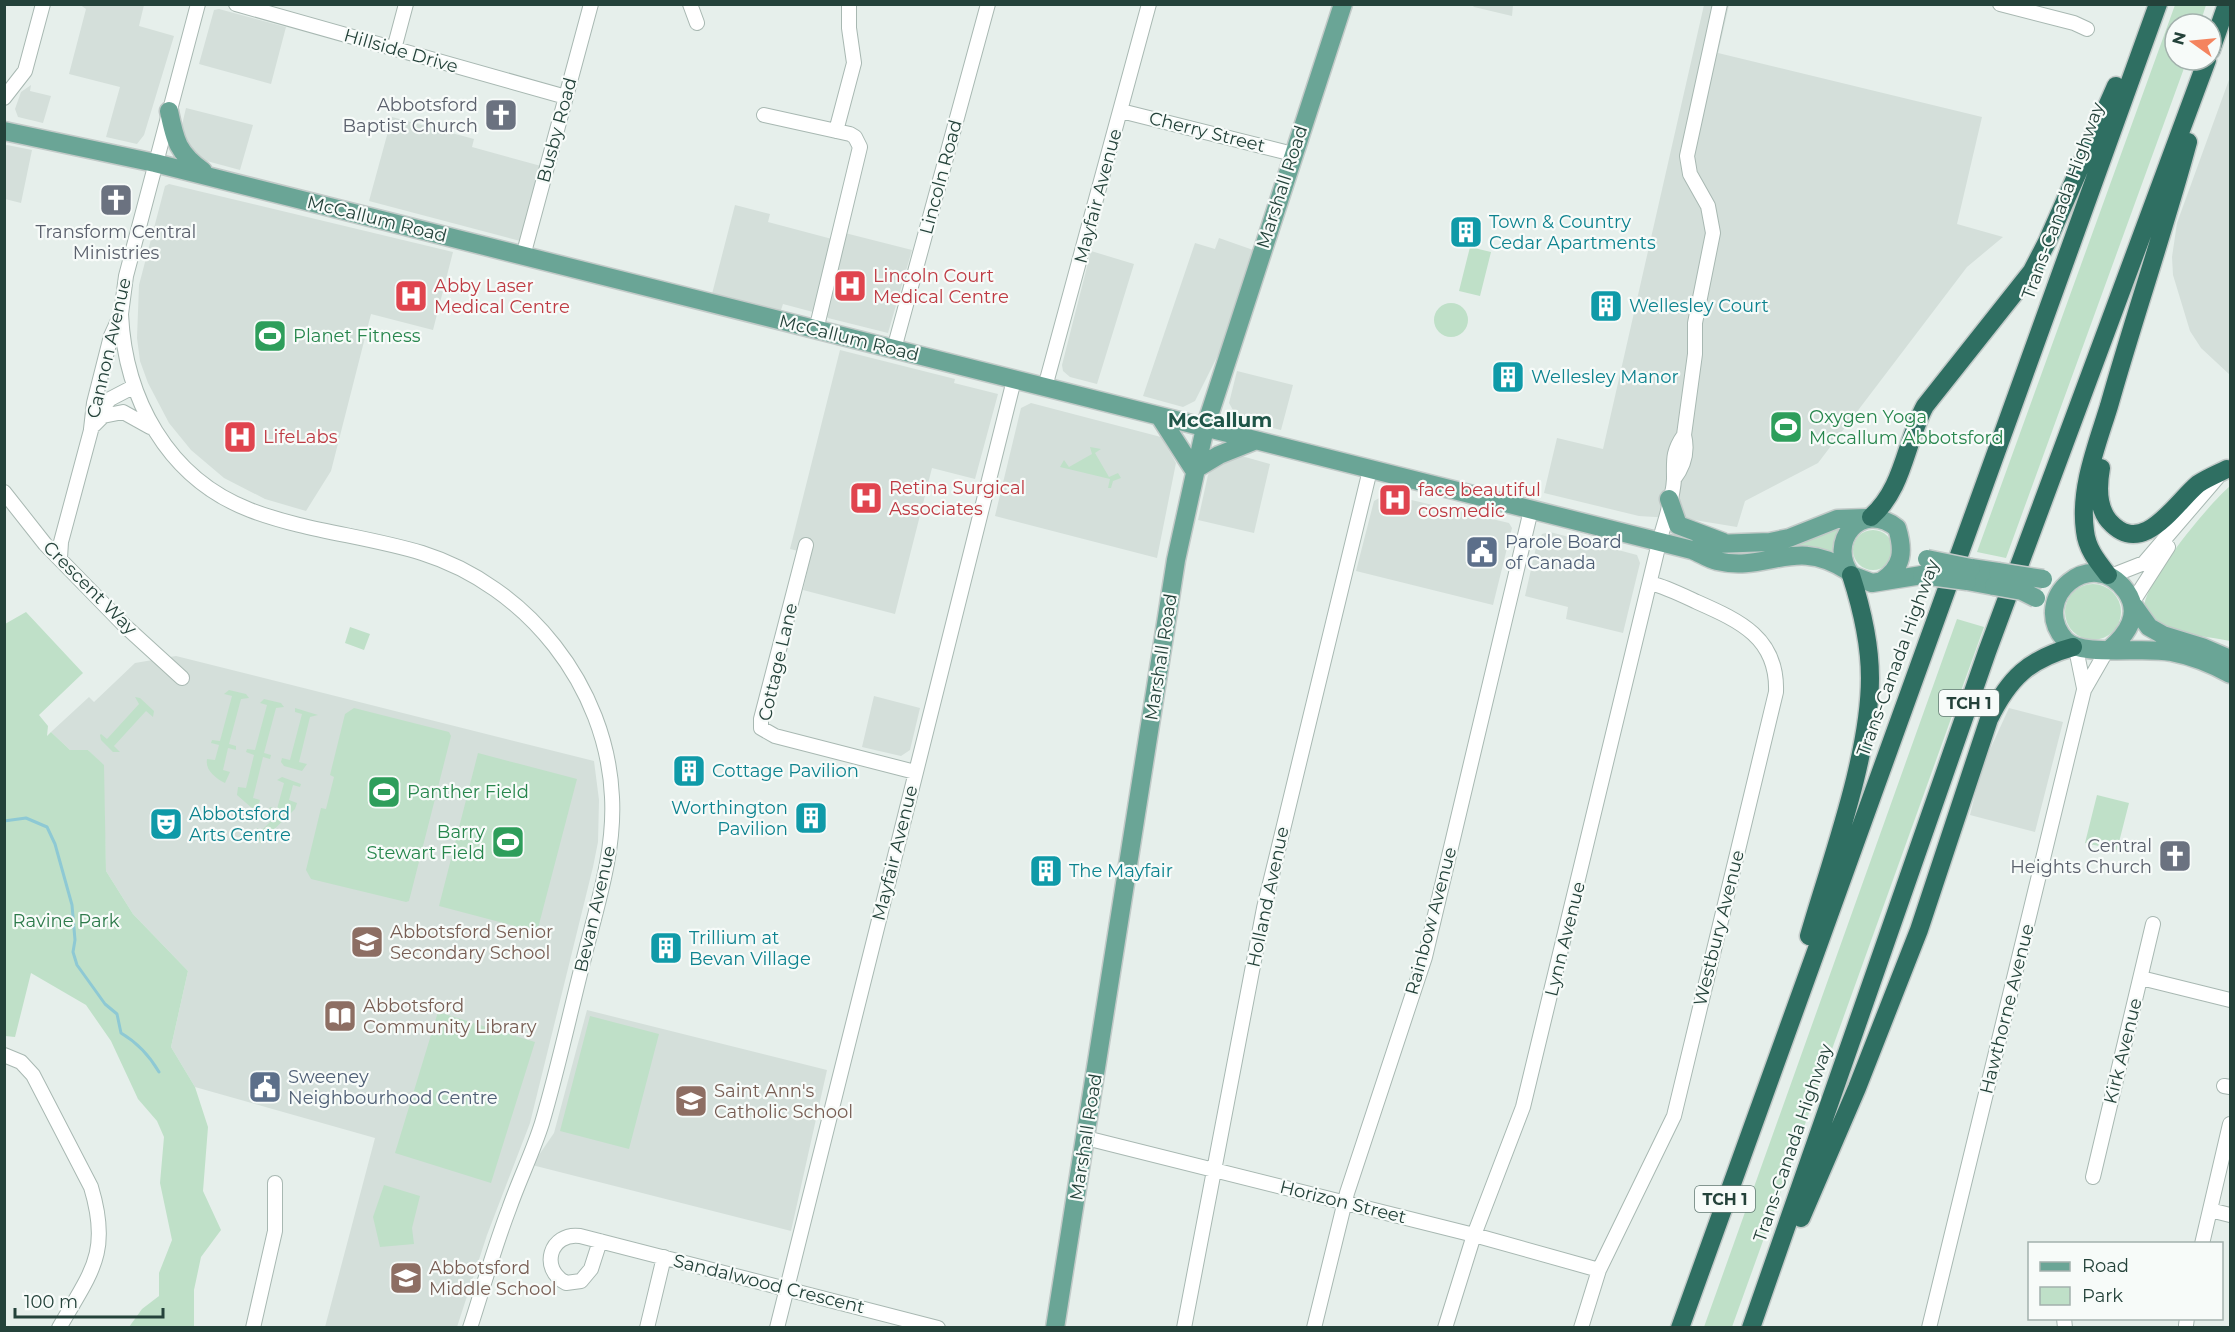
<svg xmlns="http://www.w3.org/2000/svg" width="2235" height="1332" viewBox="0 0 2235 1332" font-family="Montserrat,sans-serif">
  <rect width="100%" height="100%" fill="#e6efeb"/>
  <path fill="#d4dfda" d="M79,4l65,1 -5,21 35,10 -30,99 -7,9 -31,-7 14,-50 -51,-13 17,-65z
    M1472,5h41l-1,11 -38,-9z
    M1704,5h25l-11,48 264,64 -25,107 46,13 -36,30 -149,196 -73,38 -8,26 -49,-8 -49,-3 -95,-23 13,-55 46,11z
    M219,9l67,18 -15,57 -72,-20 15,-54z
    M2230,77v298l-29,-27 -11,-17 -17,-56 -1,-18 5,-34z
    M31,85l-1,6 21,5 -8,27 -25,-6 -3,-8 6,-17z
    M186,108l67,17 -13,45 -37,-10 -12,-6 -8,-15 -1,-14z
    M392,117l82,22 -2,8 69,19 -21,75 -151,-40z
    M7,145l25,5 -11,53 -16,-4 -1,-53z
    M169,184l284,68 -20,78 -62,-16 -40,157 -25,40 -41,-12 -41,-21 -33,-28 -22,-27 -21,-40 -8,-22 -3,-23 2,-53 26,-99z
    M735,205l35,9 -2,8 64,17 -19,73 -30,-8 -3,9 -68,-19z
    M845,233l67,17 -24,83 -60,-15 -4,-5z
    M1219,238l37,13 -30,88 -31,62 -12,6 -40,-11 52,-153 20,6z
    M1091,251l43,13 -37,120 -27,-7 -7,-6 -1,-6z
    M840,350l115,29 -1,4 44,11 -23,85 -43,-11 -37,146 -92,-24 8,-36 -21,-5z
    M1237,371l56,14 -12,45 -43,-11 -9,-16z
    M1031,403l130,34 15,26 -19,95 -162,-42 26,-108z
    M1238,455l32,9 -16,69 -56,-13 10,-45 5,-7z
    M1386,494l123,29 3,5 -19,77 -137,-34 18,-70z
    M1550,532l87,23 3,8 -17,70 -57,-14 2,-12 -43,-11 12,-53 5,-9z
    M176,656l418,105 5,39 -1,42 -5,25 -63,256 -43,112 -30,92h-132l50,-189 -180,-51 -24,-40 17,-76 -55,-57 -27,-43 -3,-106 -15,-15h-18l-19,-18 38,-35 5,5 41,-39z
    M874,696l46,12 -10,42 -9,6 -39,-9z
    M2009,708l54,14 -28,110 -65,-17 12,-48z
    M587,1010l240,60 -36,161 -259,-66 22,-32z"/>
  <path fill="#bfe0c8" d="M2175,5h31l-6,19h-25v36h12l-181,498 -29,-6z
    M1470,247l21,5 -11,44 -21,-5z
    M1434 320a17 17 0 1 1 34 0a17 17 0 1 1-34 0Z
    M1090,447l11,2 -6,4 14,24 9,-4 3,5 -8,3 -2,7h-3l2,-9 -50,-12 4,-7 5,7 23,-13z
    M2230,486v155c-27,-6 -68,-6 -86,-32 -1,-26 65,-105 86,-123z
    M1842,527l-8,25 -23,-6 -29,3z
    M1853 550a20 20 0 1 1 40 0a20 20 0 1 1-40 0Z
    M2065 612a28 28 0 1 1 56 0a28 28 0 1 1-56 0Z
    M26,612l57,61 -44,42 9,11 -1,10 4,-4 19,18h18l16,15 2,106 27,43 55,57 -17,76 24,40 13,40 -5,64 18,39 -20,27 -7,33v37h-65l13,-18 17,-13v-23l13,-33 -12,-57 4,-46 -7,-16 -19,-22 -27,-58 -25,-36 -55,-32 -16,64 -10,-1v-412z
    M1957,619l27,8 -252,700h-28z
    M350,627l20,7 -6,16 -19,-7z
    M229,690l17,4 3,4 -8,1 -12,45 7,2v4l-8,-2 -5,22 7,2 -5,11c-10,-5 -20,-13 -18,-24l8,1 4,-15 -8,-2 1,-3 8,1 12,-45 -8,-2z
    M135,697l5,1 14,13 -1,6 -7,-6 -32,35 6,6h-7l-12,-12 -1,-5 1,-1 6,5 32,-35z
    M264,699l17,4 3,4 -8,1 -12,45 7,2 -1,4 -7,-2 -10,41 7,2 -2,7 -5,2 -16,-14 1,-8 8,1 8,-33 -8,-3 1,-3 8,1 12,-45 -7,-2z
    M295,708l23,7 -8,2 -11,45 8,2 -5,7 -18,-5 -3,-4 1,-4 8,2 12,-46 -7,-2z
    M354,708l95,24 2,4 -42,165 -3,1 -95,-23 -5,-9 15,-62 5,1 8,-32 -4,-2 15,-61z
    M478,753l99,26 -40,153 -98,-26z
    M282,777l19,7 -1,3 -7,-2 -4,15 8,3 -2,6 -35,34 -4,-13 1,-2 4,3 13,-13 -6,-6 2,-5 7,2 7,-26 -7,-3z
    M2097,795l32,8 -12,47 -32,-7z
    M438,1012l97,30 -44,141 -96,-30z
    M590,1016l69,18 -30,115 -69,-18z
    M384,1185l36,11 -8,32 2,16 -34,3 -7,-30z"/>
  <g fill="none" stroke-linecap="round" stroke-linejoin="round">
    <path stroke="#8ec9d4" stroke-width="3" d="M4,821l22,-3 21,9 8,17 17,61 3,35 -2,12 4,13 28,39 12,10 4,19c17,10 28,22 38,39"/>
    <defs>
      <path id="minor" d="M236,4l330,93
        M690,4l7,19
        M2000,4l74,19 13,6
        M394,49l12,-45
        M4,98l21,-27 18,-67
        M1121,111l172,43
        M764,115l86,19 5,3 5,10 -44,183
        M836,131l18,-68 -5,-35v-24
        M523,256l68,-252
        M121,314c4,84 46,164 129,196 55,21 116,26 172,43 105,33 185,133 190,244 3,55 -15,108 -28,161 -14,55 -26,111 -42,165 -9,29 -23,57 -33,86 -15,39 -26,79 -39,119
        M894,349l94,-345
        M1045,387l104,-383
        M94,425l9,-9 20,-4 27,15
        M91,429l3,-26 17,-67 10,-22 5,-38 72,-272
        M1674,479c10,-13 14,-28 10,-44l11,-81v-31l18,-90 -5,-27 -18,-32 -3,-18 33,-152
        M4,492l41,52 80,82 57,52
        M806,545l-45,174v9l14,8 140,36
        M60,558l1,-16 33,-123 16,-20 23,-12
        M2111,576l33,-13 73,-85
        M2132,603l36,-56
        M2076,649l8,39
        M2141,978l89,22
        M4,1055l17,7 12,13 58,112c20,66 0,85 -32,141
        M2224,1086l6,1
        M1086,1138l388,97 125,35
        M2093,1177l60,-253
        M2210,1210l20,5
        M600,1241l-9,28 -10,12 -15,2c-27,-14 -16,-51 14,-47l358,92
        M2202,1244l28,-120
        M2064,1318l1,10
        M2186,1325l1,-7
        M253,1328l22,-97v-48
        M647,1328l17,-71
        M777,1328l237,-948
        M1184,1328l80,-420 106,-438
        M1314,1328l33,-135 78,-236 106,-447
        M1445,1328l29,-93 49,-128 136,-564c5,-20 14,-43 15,-64 0,-18 -2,-27 10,-44
        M1581,1328l18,-58 75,-154 102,-424c2,-54 -36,-71 -79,-90 -15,-7 -31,-15 -47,-19
        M1929,1328l155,-638 23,-40"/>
      <path id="major" d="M169,111c6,30 9,42 34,60
        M4,131l151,32 1537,387c8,3 16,9 25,11 50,12 78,-25 131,10
        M1160,417l34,53
        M1194,470l25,-15 35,-14
        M1669,499l9,26 45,17
        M1692,550l22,-6 56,-2 19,-4 48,-19 29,-1
        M1971,568l27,4
        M1882,581c21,-14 22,-30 15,-53 -36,-29 -71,15 -46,47l21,8 50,-8
        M1967,581l27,5
        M2134,606l15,21 14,8 39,12 28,12
        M2110,649c17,-15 32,-35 16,-58 -33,-47 -98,7 -61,49 17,18 79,6 106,12 21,4 41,12 59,22
        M1055,1328l121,-768 29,-132 138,-424"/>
      <path id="highway" d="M2211,50l16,-46
        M2101,468c-3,17 -4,39 8,53 34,38 66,-18 89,-37 9,-6 19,-10 29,-15
        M1871,517c33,-29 34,-74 54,-111l107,-135 15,-29 69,-156
        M2108,575c-11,-14 -21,-26 -23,-44 -6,-42 12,-86 24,-125 25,-89 55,-175 79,-264
        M1809,936c22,-76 61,-181 61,-258 0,-35 -8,-69 -19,-103
        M1801,1218l56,-130 62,-158 70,-211c20,-41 40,-60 84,-72
        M1680,1328l478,-1324
        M1751,1328l236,-676 220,-592"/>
    </defs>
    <use href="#minor" stroke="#a8b8b2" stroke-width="16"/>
    <use href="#major" stroke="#c2cac8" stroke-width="21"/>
    <use href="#highway" stroke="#c2cac8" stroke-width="21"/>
    <use href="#minor" stroke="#fff" stroke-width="14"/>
    <use href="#major" stroke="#6aa596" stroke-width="18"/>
    <use href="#highway" stroke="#2f6f62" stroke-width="18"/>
    <defs>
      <path id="major-bridge" d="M1927,559l44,9
        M1998,572l45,7
        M1922,575l45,6
        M1994,586l28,5 14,7"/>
    </defs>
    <use href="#major-bridge" stroke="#c2cac8" stroke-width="21" stroke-linecap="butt"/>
    <use href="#major-bridge" stroke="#6aa596" stroke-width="18"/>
  </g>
  <defs>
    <symbol id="church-square" viewBox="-11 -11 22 22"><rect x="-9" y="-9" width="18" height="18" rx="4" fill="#6b7280" stroke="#f7fbf9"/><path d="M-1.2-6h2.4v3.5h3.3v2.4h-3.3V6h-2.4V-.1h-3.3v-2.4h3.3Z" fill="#fff"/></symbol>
    <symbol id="building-square" viewBox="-11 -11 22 22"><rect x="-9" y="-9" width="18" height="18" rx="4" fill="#0f9aa8" stroke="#f7fbf9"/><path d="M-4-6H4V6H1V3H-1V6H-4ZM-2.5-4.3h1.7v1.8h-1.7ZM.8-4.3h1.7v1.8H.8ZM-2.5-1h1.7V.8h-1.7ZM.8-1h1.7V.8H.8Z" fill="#fff"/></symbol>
    <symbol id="hospital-square" viewBox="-11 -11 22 22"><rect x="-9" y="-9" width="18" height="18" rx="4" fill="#e0444e" stroke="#f7fbf9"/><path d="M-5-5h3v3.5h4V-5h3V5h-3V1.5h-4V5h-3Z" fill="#fff"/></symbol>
    <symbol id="stadium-square" viewBox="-11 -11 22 22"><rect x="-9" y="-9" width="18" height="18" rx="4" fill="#2e9e5b" stroke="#f7fbf9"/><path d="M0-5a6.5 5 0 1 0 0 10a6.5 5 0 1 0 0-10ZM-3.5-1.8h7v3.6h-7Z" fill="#fff"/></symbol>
    <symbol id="civic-square" viewBox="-11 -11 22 22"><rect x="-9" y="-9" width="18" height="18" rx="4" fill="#5c6f8a" stroke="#f7fbf9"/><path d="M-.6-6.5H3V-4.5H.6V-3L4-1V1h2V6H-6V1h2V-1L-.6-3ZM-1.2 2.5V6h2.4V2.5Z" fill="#fff"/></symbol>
    <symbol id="theatre-square" viewBox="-11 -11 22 22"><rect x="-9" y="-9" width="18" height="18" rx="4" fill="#0f9aa8" stroke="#f7fbf9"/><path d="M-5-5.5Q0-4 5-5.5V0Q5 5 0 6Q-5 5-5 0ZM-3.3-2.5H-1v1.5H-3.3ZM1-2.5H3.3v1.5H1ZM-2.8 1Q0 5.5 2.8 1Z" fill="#fff"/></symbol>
    <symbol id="school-square" viewBox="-11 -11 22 22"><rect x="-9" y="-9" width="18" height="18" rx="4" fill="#8d6e63" stroke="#f7fbf9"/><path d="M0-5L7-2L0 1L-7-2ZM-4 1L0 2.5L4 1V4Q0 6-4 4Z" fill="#fff"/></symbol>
    <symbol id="library-square" viewBox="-11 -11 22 22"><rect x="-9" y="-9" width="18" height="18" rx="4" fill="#8d6e63" stroke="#f7fbf9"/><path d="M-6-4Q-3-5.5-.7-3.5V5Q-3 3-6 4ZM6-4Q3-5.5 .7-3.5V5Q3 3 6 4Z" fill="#fff"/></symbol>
  </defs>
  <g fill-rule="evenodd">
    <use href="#church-square" x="482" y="96" width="38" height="38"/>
    <use href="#church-square" x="97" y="181" width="38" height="38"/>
    <use href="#building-square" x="1447" y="213" width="38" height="38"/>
    <use href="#hospital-square" x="831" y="267" width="38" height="38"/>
    <use href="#hospital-square" x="392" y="277" width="38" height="38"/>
    <use href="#building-square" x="1587" y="287" width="38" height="38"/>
    <use href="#stadium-square" x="251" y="317" width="38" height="38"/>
    <use href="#building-square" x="1489" y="358" width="38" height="38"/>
    <use href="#stadium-square" x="1767" y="408" width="38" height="38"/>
    <use href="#hospital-square" x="221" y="418" width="38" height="38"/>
    <use href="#hospital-square" x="847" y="479" width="38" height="38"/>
    <use href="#hospital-square" x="1376" y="481" width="38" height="38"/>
    <use href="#civic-square" x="1463" y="533" width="38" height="38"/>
    <use href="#building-square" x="670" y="752" width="38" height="38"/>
    <use href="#stadium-square" x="365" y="773" width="38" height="38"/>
    <use href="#building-square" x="792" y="799" width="38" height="38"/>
    <use href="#theatre-square" x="147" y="805" width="38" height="38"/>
    <use href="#stadium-square" x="489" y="823" width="38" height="38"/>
    <use href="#church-square" x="2156" y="837" width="38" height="38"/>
    <use href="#building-square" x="1027" y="852" width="38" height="38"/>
    <use href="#school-square" x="348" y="923" width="38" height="38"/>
    <use href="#building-square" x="647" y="929" width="38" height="38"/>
    <use href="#library-square" x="321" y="997" width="38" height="38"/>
    <use href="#civic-square" x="246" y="1068" width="38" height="38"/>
    <use href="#school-square" x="672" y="1082" width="38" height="38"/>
    <use href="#school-square" x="387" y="1259" width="38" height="38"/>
  </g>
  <g text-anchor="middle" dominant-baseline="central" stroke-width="4.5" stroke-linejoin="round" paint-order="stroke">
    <g fill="#f7fbf9" stroke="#637a73" stroke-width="1.5">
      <rect x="1939" y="690" width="60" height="26" rx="4.5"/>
      <rect x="1695" y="1186" width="60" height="26" rx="4.5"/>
    </g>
    <g font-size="16" font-weight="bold" fill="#24423a">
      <text x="1969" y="703">TCH 1</text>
      <text x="1725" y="1199">TCH 1</text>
    </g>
    <g font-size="18" fill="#24423a" stroke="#f7fbf9">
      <text transform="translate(401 51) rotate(16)">Hillside Drive</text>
      <text transform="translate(557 130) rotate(-75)">Busby Road</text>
      <text transform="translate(1207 132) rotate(14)">Cherry Street</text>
      <text transform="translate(941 177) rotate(-75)">Lincoln Road</text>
      <text transform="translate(1282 187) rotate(-72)">Marshall Road</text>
      <text transform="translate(1098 196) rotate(-75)">Mayfair Avenue</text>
      <text transform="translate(2063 201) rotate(-70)">Trans-Canada Highway</text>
      <text transform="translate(377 219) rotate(14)">McCallum Road</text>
      <text transform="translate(849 338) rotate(14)">McCallum Road</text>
      <text transform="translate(109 348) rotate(-77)">Cannon Avenue</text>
      <text transform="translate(90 588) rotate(45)">Crescent Way</text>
      <text transform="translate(1161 657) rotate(-81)">Marshall Road</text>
      <text transform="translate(1898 658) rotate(-70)">Trans-Canada Highway</text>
      <text transform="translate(778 662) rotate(-77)">Cottage Lane</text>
      <text transform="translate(895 853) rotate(-76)">Mayfair Avenue</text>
      <text transform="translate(1268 897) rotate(-78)">Holland Avenue</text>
      <text transform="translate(595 909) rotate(-77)">Bevan Avenue</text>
      <text transform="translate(1431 921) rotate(-75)">Rainbow Avenue</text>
      <text transform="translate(1719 928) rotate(-76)">Westbury Avenue</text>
      <text transform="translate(1565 939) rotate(-76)">Lynn Avenue</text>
      <text transform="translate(2007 1009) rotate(-76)">Hawthorne Avenue</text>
      <text transform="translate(2123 1051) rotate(-76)">Kirk Avenue</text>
      <text transform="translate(1086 1137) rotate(-81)">Marshall Road</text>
      <text transform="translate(1793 1143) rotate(-71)">Trans-Canada Highway</text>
      <text transform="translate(1343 1202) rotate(14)">Horizon Street</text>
      <text transform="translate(769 1284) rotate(14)">Sandalwood Crescent</text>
    </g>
    <g font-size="18" fill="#5b616d" stroke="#f7fbf9" text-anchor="end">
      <text x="478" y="105">Abbotsford<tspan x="478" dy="21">Baptist Church</tspan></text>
      <text x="116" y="232" text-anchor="middle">Transform Central<tspan x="116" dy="21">Ministries</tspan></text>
      <text x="2152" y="846">Central<tspan x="2152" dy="21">Heights Church</tspan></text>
    </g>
    <g font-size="18" fill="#0d838f" stroke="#f7fbf9" text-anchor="start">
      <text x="1489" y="222">Town &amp; Country<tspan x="1489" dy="21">Cedar Apartments</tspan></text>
      <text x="1629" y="306">Wellesley Court</text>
      <text x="1531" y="377">Wellesley Manor</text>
      <text x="712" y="771">Cottage Pavilion</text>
      <text x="788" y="808" text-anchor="end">Worthington<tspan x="788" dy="21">Pavilion</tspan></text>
      <text x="189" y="814">Abbotsford<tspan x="189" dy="21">Arts Centre</tspan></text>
      <text x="1069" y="871">The Mayfair</text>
      <text x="689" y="938">Trillium at<tspan x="689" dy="21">Bevan Village</tspan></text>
    </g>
    <g font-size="18" fill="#be3a42" stroke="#f7fbf9" text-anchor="start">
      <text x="873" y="276">Lincoln Court<tspan x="873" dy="21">Medical Centre</tspan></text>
      <text x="434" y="286">Abby Laser<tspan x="434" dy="21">Medical Centre</tspan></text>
      <text x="263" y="437">LifeLabs</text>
      <text x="889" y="488">Retina Surgical<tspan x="889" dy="21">Associates</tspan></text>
      <text x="1418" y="490">face beautiful<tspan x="1418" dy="21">cosmedic</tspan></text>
    </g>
    <g font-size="18" fill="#27864d" stroke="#f7fbf9" text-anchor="start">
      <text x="293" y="336">Planet Fitness</text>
      <text x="1809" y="417">Oxygen Yoga<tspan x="1809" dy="21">Mccallum Abbotsford</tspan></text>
      <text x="407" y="792">Panther Field</text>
      <text x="485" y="832" text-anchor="end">Barry<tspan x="485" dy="21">Stewart Field</tspan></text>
    </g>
    <g font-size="18" fill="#4e5e75" stroke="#f7fbf9" text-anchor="start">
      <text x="1505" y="542">Parole Board<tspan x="1505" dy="21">of Canada</tspan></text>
      <text x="288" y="1077">Sweeney<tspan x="288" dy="21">Neighbourhood Centre</tspan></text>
    </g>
    <g font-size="18" fill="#2d7a4b" stroke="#f7fbf9">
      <text x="66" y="921">Ravine Park</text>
    </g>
    <g font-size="18" fill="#785e54" stroke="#f7fbf9" text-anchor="start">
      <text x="390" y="932">Abbotsford Senior<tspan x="390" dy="21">Secondary School</tspan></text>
      <text x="363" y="1006">Abbotsford<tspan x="363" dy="21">Community Library</tspan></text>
      <text x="714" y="1091">Saint Ann's<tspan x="714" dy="21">Catholic School</tspan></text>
      <text x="429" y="1268">Abbotsford<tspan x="429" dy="21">Middle School</tspan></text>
    </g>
    <g font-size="20" font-weight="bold" fill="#1f5548" stroke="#f7fbf9">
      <text x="1220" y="420">McCallum</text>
    </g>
  </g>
  <rect width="2235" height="1332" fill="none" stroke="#24423a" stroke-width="12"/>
  <rect x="2028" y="1242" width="195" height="78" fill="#f7fbf9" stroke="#a3b1ad" stroke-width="1.5"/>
  <rect x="2040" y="1262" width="30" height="9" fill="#6aa596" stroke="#a3b1ad" stroke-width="1.5"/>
  <text x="2082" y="1272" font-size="18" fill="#24423a">Road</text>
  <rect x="2040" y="1287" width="30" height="18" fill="#bfe0c8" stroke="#a3b1ad" stroke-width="1.5"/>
  <text x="2082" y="1302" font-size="18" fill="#24423a">Park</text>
  <g transform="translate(2193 42) rotate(285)"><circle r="28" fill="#f7fbf9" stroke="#a3b1ad" stroke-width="1.5"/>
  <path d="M0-4.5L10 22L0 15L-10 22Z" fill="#f4845f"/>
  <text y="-9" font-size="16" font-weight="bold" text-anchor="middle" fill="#24423a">N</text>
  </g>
  <path d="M15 1308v9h148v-9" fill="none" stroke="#24423a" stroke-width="3"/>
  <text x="24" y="1308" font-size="18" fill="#24423a" stroke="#f7fbf9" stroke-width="4.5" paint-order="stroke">100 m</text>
</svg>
